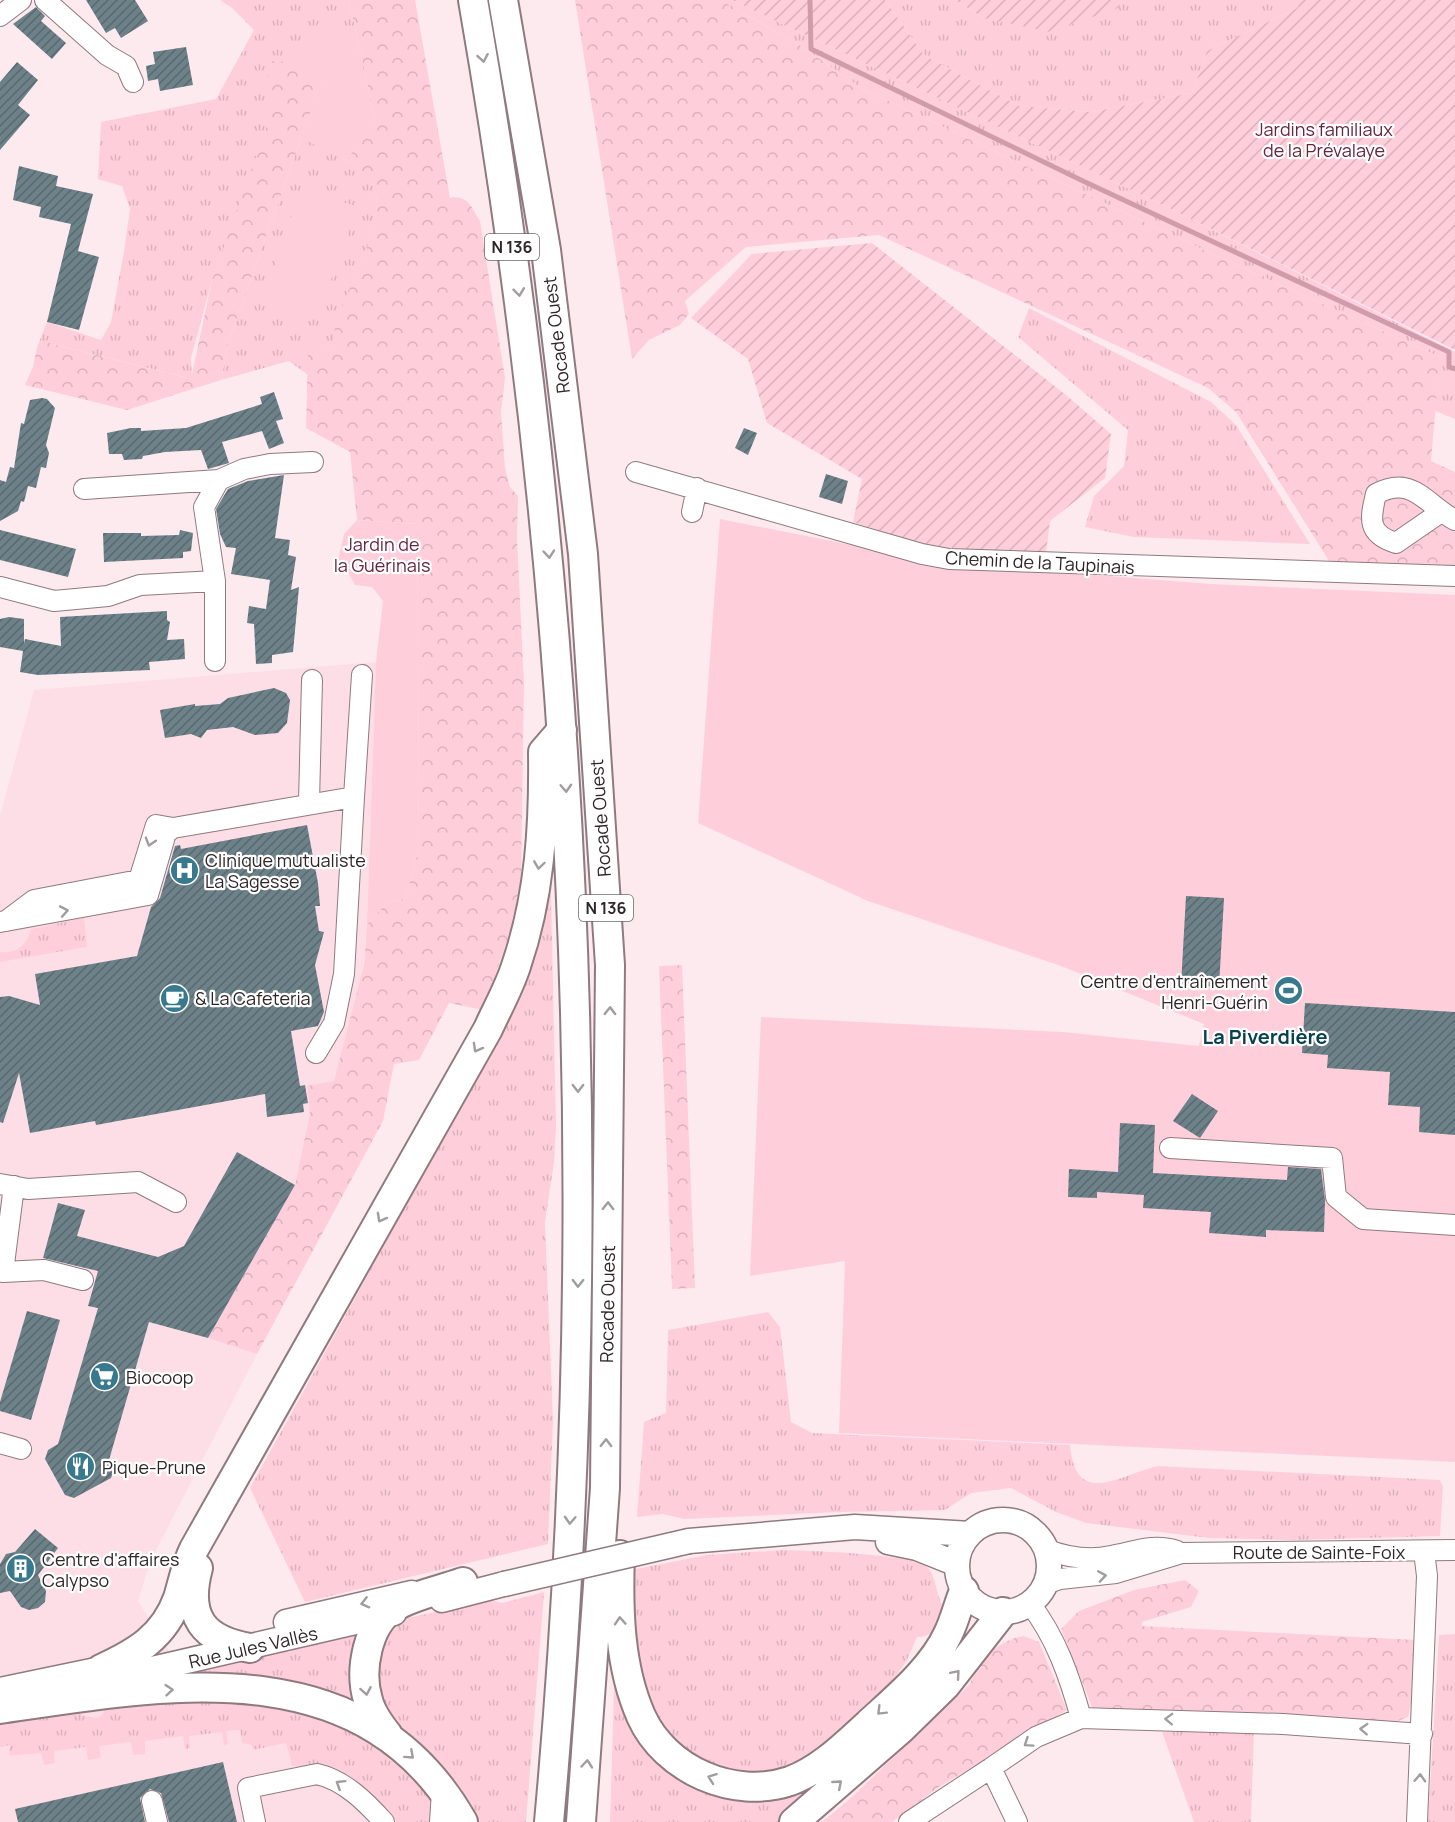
<svg xmlns="http://www.w3.org/2000/svg" width="1455" height="1822" viewBox="0 0 1455 1822" font-family="Manrope,sans-serif">
  <defs>
    <pattern id="grass-tufts" width="24" height="20" patternUnits="userSpaceOnUse" patternTransform="scale(1.5)"><rect width="24" height="20" fill="#ffcedb"/><path d="M3 7l-1-3M5 7V3M7 7l1-3M15 17l-1-3M17 17v-4M19 17l1-3" fill="none" stroke="#dbb1bc"/></pattern>
    <pattern id="forest-crowns" width="20" height="18" patternUnits="userSpaceOnUse" patternTransform="scale(1.5)"><rect width="20" height="18" fill="#ffcedb"/><path d="M2 6a3 3 0 1 1 6 0M12 15a3 3 0 1 1 6 0" fill="none" stroke="#dbb1bc"/></pattern>
    <pattern id="garden-furrows" width="10" height="10" patternUnits="userSpaceOnUse" patternTransform="scale(1.5)"><rect width="10" height="10" fill="#ffcedb"/><path d="M-1 1l2-2M0 10L10 0M9 11l2-2" fill="none" stroke="#dbb1bc"/></pattern>
    <pattern id="building-hatch" width="6" height="6" patternUnits="userSpaceOnUse" patternTransform="scale(1.5)"><rect width="6" height="6" fill="#6c8188"/><path d="M-1 1l2-2M0 6l6-6M5 7l2-2" fill="none" stroke="#59696f"/></pattern>
  </defs>
  <rect width="100%" height="100%" fill="#fdeaef"/>
  <path fill="#fedee6" d="M376,662l-9,262 -5,52 -28,106 -27,5 3,26 -15,72 -87,153 49,16 -107,208 -12,39 39,63 6,25 57,41 13,20 33,-7 6,23 5,-12 115,68h-412v-1006l34,-126z"/>
  <path fill="url(#grass-tufts)" d="M220,0h129l27,123 -30,37c8,6 20,12 25,20 20,33 -18,99 -31,131 -5,13 -3,28 -9,40l-23,-3v27l-19,-14 -68,19 8,-40 93,-260 -42,15 -68,185 -21,78 1,21 -139,-35 -16,3 10,-25 54,18 10,-18 13,-71 6,-42 -8,-23 -24,-7 3,-57 115,-23 38,-69 -22,-22z
    M720,0h12l437,208 286,144v67l-20,-8 5,-54 -219,-99 -360,-170 -60,-42z
    M885,0h70l29,18 134,-10 4,-8h179l-4,8 -90,43 -15,42 -101,19 -72,-6 -95,-51z
    M1029,308l182,94 25,23 74,119 -176,-7 -49,-10 9,-31 30,-30 4,-36 -110,-93z
    M542,893h9l5,233 -2,36 -9,60 8,200 -5,122 -243,58 -55,-114 143,-259 114,-231z
    M84,918l3,29 -87,15v-10c17,2 27,-7 31,-23z
    M768,1312l12,15 11,95 21,11 258,12c6,64 49,30 88,21l282,14 3,7 -3,49 -146,4 -85,-2 -123,-15 -30,-11 -45,-24 -40,5 -26,17 -105,2 -156,7 -21,-5 -26,3 7,-95 22,-9 2,-83z
    M784,1550c23,1 133,3 145,19 8,11 7,29 17,42 -7,16 -10,25 -29,26l-11,25 -16,22 -81,75 -45,14 -45,-5 -26,-13 -23,-18 -20,-31 -18,-71 -6,-64 81,-16z
    M544,1592l-18,230h-50l-33,-50 -49,-50 -11,-15 -8,-29 9,-36 17,-22 7,-2 82,-18 12,3z
    M363,1629l1,83 -180,-37z
    M1455,1634v188h-27l11,-187z
    M615,1656l74,120 130,1 5,12 -39,33h-175z
    M223,1699l89,13 70,36 36,32 16,21 3,21h-41l-72,-55 -32,-1 -6,-23 -33,7 -2,-5 -9,-2 -2,-13 -14,1 2,13 -4,1 -2,-13 -33,4 1,12 -5,1 -2,-13 -38,5v13l-12,1 -2,-13 -32,4 2,12 -13,2 -2,-13 -32,4 1,12 -11,2 -3,-12 -32,3 1,-11 -10,2v-30l74,-9 9,8 15,2 5,-4 3,-11z
    M1254,1731l-3,91h-57l-32,-90z"/>
  <path fill="url(#forest-crowns)" d="M349,0h66l35,198c18,-3 21,8 30,23l25,157 -4,34 4,56 5,19 8,9 -1,43 7,145 -3,194 -8,46 -30,86 -34,-7 -30,57 -25,4 -11,57 -126,233 -49,-16 87,-153 15,-72 -3,-27 27,-5 30,-116 3,-41 20,-21 19,-5 11,-43 2,-64 -2,-267 -60,-4 -7,-68 -44,-24 2,-81 23,4c2,-11 3,-22 6,-33 11,-33 59,-109 31,-141 -5,-6 -15,-12 -22,-17l30,-37z
    M575,0h145l81,46 60,42 360,170 219,99 -9,104 24,11v96l-121,1 -98,-157 -28,-24 -329,-153 -133,12 -61,54 4,13 -9,11 -31,15 -17,19z
    M265,61l28,1 29,18 -93,260 -8,40 -94,30 -102,-25 8,-18 4,-20 8,-5 146,37 21,-99 56,-157 2,-32z
    M682,965l13,323 -23,1 -13,-323z
    M1185,1580l14,11 -8,16 -49,15v4l274,14v39l-8,38 -18,7 -283,-9 -15,-8 -31,-78 18,-18 55,-21z
    M1024,1636l15,6 28,68 -128,77 -47,35h-70l31,-26 117,-112c10,-25 27,-43 54,-48z"/>
  <path fill="#ffcedb" d="M325,13l31,25 20,85 -30,37 -45,-22 21,-58 -29,-18z
    M301,188l57,19 -42,113 -54,-18z
    M720,519l223,44 268,21 244,11v867l-616,-29 6,-172 -95,15 11,-259 302,15 136,14 5,-22 -143,-58 -193,-65 -170,-78z
    M357,520l60,4 2,267 -2,64 -11,43 -19,5 -20,21 9,-262 7,-61 -11,-14 -17,-2 -9,-16 -8,-8 6,-27z"/>
  <path fill="url(#garden-furrows)" d="M732,0h153l39,55 95,51 72,6 101,-19 15,-42 90,-43 4,-8h154v350l-286,-142z
    M955,0h167l-4,8 -68,24 -66,-14z
    M872,243l194,152 45,39 -6,44 -55,43 -5,40 -98,-8 -94,-31 9,-43 -95,-56 -19,-64 -57,-41 61,-64z"/>
  <g fill="none" stroke-linecap="round" stroke-linejoin="round">
    <path stroke="#d19caa" stroke-width="5" d="M810,0l1,49 272,132 366,171v15l6,2"/>
  </g>
  <path fill="url(#building-hatch)" d="M86,0h49l13,21 -27,17 -6,-10 -9,5z
    M36,7l9,9 -4,5 25,22 -14,16 -39,-35z
    M186,47l7,38 -33,6 -2,-12 -10,2 -2,-15 9,-2 -2,-12z
    M17,62l21,18 -20,25 12,10 -30,35v-68z
    M19,166l39,10 -2,10 37,8 -15,57 21,6 -20,73 -32,-8 24,-98 -32,-7 2,-10 -28,-7z
    M274,392l9,27 -7,2 8,22 -15,6 -7,-18 -40,11 7,21 -21,6 -7,-19 -36,2 -22,4 -1,3 -18,1 -2,-6h-13l-2,-21 24,-5h10v3l45,-3 76,-24 -2,-7z
    M42,398l5,1 8,9 -9,37 3,8 -3,15 -5,-1 -5,21 -8,-2 -4,16 -3,-1 -3,10 -18,10v-41l6,2 4,-15 4,1 7,-45 3,1 6,-24z
    M744,428l13,5 -9,22 -13,-7z
    M826,474l22,7 -6,23 -23,-7z
    M284,475l-9,63 15,2 -2,15 8,2 -5,33 8,-3 -6,65 -21,3v8l-16,1 -2,-40 -7,-1 2,-17 17,3 4,-29 -39,-6 5,-26 -10,-1 -6,-13 -4,-25 12,-20 20,-8z
    M0,530l76,19 -8,28 -68,-17z
    M180,530l13,3 -2,18 -8,1v6l-79,4 -1,-29h38v3l38,-1z
    M167,611v9l3,2 -3,18 17,-1 1,20 -36,3 1,8 -112,5 -18,-3 3,-21 -23,-4v-28l9,-2 15,2v25l1,-5 36,7 -1,-29z
    M274,688l12,5 4,7 -3,23 -9,10 -23,2 -22,-8 -26,3 -6,8 -10,-4 -26,4 -5,-28 35,-6v2l25,-2 8,-6z
    M307,825l11,58 2,23h-5l4,25 5,1 -9,33 9,47 -6,14 -27,5 9,55 5,-1 3,18 -5,1 1,8 -37,5 -2,-23 -169,31 -1,-4 -65,12 -11,-60 -16,50 -3,-1v-125l9,-1 31,9 -5,-31 102,-18 14,-49 9,-9 15,-52 5,-1 1,4z
    M1186,896l38,2 -5,89 -38,-2z
    M1305,1003l150,9v123l-36,-3 1,-25 -32,-2 2,-33 -63,-4 1,-13 -26,-2z
    M1192,1094l26,17 -18,27 -27,-17z
    M1120,1123l35,2 -2,48 134,7 1,-13 33,2 4,31 -1,32 -58,-2v7l-57,-4 2,-21 -68,-4 1,-13 -47,-3v6l-29,-1 1,-28 49,3z
    M237,1152l58,33 -87,153 -59,-16 -40,138 5,9 -3,9 -37,20 -9,-3 -20,-36 3,-9 10,-6 40,-136 -10,-2 10,-35 -55,-13 15,-55 27,7 -8,26 81,21 26,-11z
    M27,1311l33,9 -29,100 -31,-9v-9z
    M35,1529l23,19 -20,27 8,16 -1,11 -7,6 -9,2 -8,-3 -11,-16 -10,2v-29l6,-10 9,-2z
    M223,1762l14,60h-68l-8,-29 -11,-4 -10,9 5,24h-127l-3,-13z"/>
  <g fill="none" stroke-linecap="round" stroke-linejoin="round">
    <defs>
      <path id="minor" d="M45,0l62,55 19,11 7,16
        M0,16l21,-16
        M636,472l286,82 27,5 506,17
        M84,489l135,-9
        M692,512l5,-24
        M1441,512l-45,31c-29,-9 -26,-24 -20,-49 37,-20 50,11 79,26
        M0,587l54,14 54,-5 32,-11 75,-4
        M215,661v-80l-11,-74 15,-27 25,-11 26,-5 43,-2
        M354,797l8,-122
        M309,802l3,-122
        M173,828l181,-31 -10,177 -10,49 -18,30
        M0,922l148,-27 18,-62 7,-5 -17,-3 -17,55 -105,20 -28,21
        M1170,1148l162,10 4,39 27,22 92,6
        M0,1184l28,5 110,-7 38,20
        M14,1186l-11,86 41,-2 39,10
        M0,1443l21,6
        M1045,1549c21,8 44,12 66,7 23,-4 42,-13 66,-5
        M1045,1584l15,-5 56,-6 66,-20 273,-3
        M1030,1604c26,33 40,74 51,114
        M152,1801l5,21
        M255,1822l-7,-34 69,-14c27,6 49,28 67,48
        M440,1822l2,-31
        M909,1822l82,-54
        M1017,1822l-26,-54 45,-31 45,-19 202,6 139,10
        M1417,1822l10,-246 -3,-25"/>
      <path id="major" d="M957 1566a46 46 0 1 1 92 0a46 46 0 1 1-92 0Z
        M689,1541l166,-14 115,7
        M888,1542l29,6 40,16
        M442,1600l62,-16
        M286,1622l126,-29
        M83,1685l311,-72
        M0,1690l101,-21"/>
      <path id="highway" d="M473,0c105,604 132,1212 76,1822
        M503,0l43,250 37,304 27,411 -5,523 -24,334
        M620,1555c-2,53 -1,111 21,161 24,54 93,84 149,65 30,-11 54,-35 77,-56 28,-26 65,-56 81,-91 7,-14 10,-29 16,-43
        M198,1568c-13,49 5,72 52,80
        M101,1669c35,-16 63,-32 77,-71 5,-17 8,-33 16,-49l294,-520c9,-20 21,-41 28,-63 24,-70 28,-141 27,-214l19,-22
        M0,1709c167,-25 364,-62 463,113
        M388,1735c-8,-10 -17,-22 -20,-35 -9,-29 -1,-75 26,-93 20,-12 47,-17 69,-25
        M794,1822l106,-92 46,-45 57,-73"/>
    </defs>
    <use href="#minor" stroke="#8e7a7f" stroke-width="22"/>
    <use href="#major" stroke="#8e7a7f" stroke-width="27"/>
    <use href="#highway" stroke="#8e7a7f" stroke-width="32"/>
    <use href="#minor" stroke="#fff" stroke-width="20"/>
    <use href="#major" stroke="#fff" stroke-width="24"/>
    <use href="#highway" stroke="#fff" stroke-width="28"/>
    <defs>
      <path id="major-bridge" d="M504,1584l185,-43"/>
    </defs>
    <use href="#major-bridge" stroke="#8e7a7f" stroke-width="27" stroke-linecap="butt"/>
    <use href="#major-bridge" stroke="#fff" stroke-width="24"/>
  </g>
  <defs><path id="oneway-chevron" d="M-2-3.5L2.5 0L-2 3.5" fill="none" stroke-width="1.6" stroke-linecap="round" stroke-linejoin="round" transform="scale(1.5)"/></defs>
  <g stroke="#a19d9e">
    <use href="#oneway-chevron" transform="translate(483 58) rotate(80)"/>
    <use href="#oneway-chevron" transform="translate(519 292) rotate(83)"/>
    <use href="#oneway-chevron" transform="translate(549 554) rotate(85)"/>
    <use href="#oneway-chevron" transform="translate(566 788) rotate(87)"/>
    <use href="#oneway-chevron" transform="translate(150 842) rotate(107)"/>
    <use href="#oneway-chevron" transform="translate(539 865) rotate(98)"/>
    <use href="#oneway-chevron" transform="translate(64 911) rotate(-10)"/>
    <use href="#oneway-chevron" transform="translate(610 1011) rotate(-89)"/>
    <use href="#oneway-chevron" transform="translate(477 1048) rotate(119)"/>
    <use href="#oneway-chevron" transform="translate(578 1088) rotate(89)"/>
    <use href="#oneway-chevron" transform="translate(608 1206) rotate(-89)"/>
    <use href="#oneway-chevron" transform="translate(381 1218) rotate(119)"/>
    <use href="#oneway-chevron" transform="translate(578 1283) rotate(91)"/>
    <use href="#oneway-chevron" transform="translate(606 1443) rotate(-89)"/>
    <use href="#oneway-chevron" transform="translate(570 1520) rotate(93)"/>
    <use href="#oneway-chevron" transform="translate(1102 1576) rotate(-9)"/>
    <use href="#oneway-chevron" transform="translate(365 1603) rotate(166)"/>
    <use href="#oneway-chevron" transform="translate(620 1621) rotate(-94)"/>
    <use href="#oneway-chevron" transform="translate(956 1674) rotate(-49)"/>
    <use href="#oneway-chevron" transform="translate(169 1690) rotate(-5)"/>
    <use href="#oneway-chevron" transform="translate(366 1691) rotate(80)"/>
    <use href="#oneway-chevron" transform="translate(881 1711) rotate(135)"/>
    <use href="#oneway-chevron" transform="translate(1169 1719) rotate(-178)"/>
    <use href="#oneway-chevron" transform="translate(1364 1729) rotate(-177)"/>
    <use href="#oneway-chevron" transform="translate(1028 1743) rotate(146)"/>
    <use href="#oneway-chevron" transform="translate(410 1755) rotate(42)"/>
    <use href="#oneway-chevron" transform="translate(587 1764) rotate(-85)"/>
    <use href="#oneway-chevron" transform="translate(712 1778) rotate(-160)"/>
    <use href="#oneway-chevron" transform="translate(1420 1778) rotate(-87)"/>
    <use href="#oneway-chevron" transform="translate(340 1784) rotate(-148)"/>
    <use href="#oneway-chevron" transform="translate(838 1784) rotate(-41)"/>
  </g>
  <defs>
    <symbol id="hospital-disc" viewBox="-11 -11 22 22"><circle r="9.5" fill="#39798d" stroke="#fff"/><path d="M-5-5h3v3.5h4V-5h3V5h-3V1.5h-4V5h-3Z" fill="#fff"/></symbol>
    <symbol id="stadium-disc" viewBox="-11 -11 22 22"><circle r="9.5" fill="#39798d" stroke="#fff"/><path d="M0-5a6.5 5 0 1 0 0 10a6.5 5 0 1 0 0-10ZM-3.5-1.8h7v3.6h-7Z" fill="#fff"/></symbol>
    <symbol id="cafe-disc" viewBox="-11 -11 22 22"><circle r="9.5" fill="#39798d" stroke="#fff"/><path d="M-5.5-4.5H6V0H3Q3 3.5 0 3.5H-2.5Q-5.5 3.5-5.5 0ZM3-3.2v2h1.7v-2ZM-6 4.5H4V6H-6Z" fill="#fff"/></symbol>
    <symbol id="supermarket-disc" viewBox="-11 -11 22 22"><circle r="9.5" fill="#39798d" stroke="#fff"/><path d="M-6-5.5h2.5l.6 2H6L4.5 2H-2.5L-4.4-4H-6ZM-1.5 3.2a1.3 1.3 0 1 0 .1 0ZM3 3.2a1.3 1.3 0 1 0 .1 0Z" fill="#fff"/></symbol>
    <symbol id="restaurant-disc" viewBox="-11 -11 22 22"><circle r="9.5" fill="#39798d" stroke="#fff"/><path d="M-5-6h1v4h1v-4h1v4h1v-4h1v5L-1.5 .5V6h-2V.5L-5-1ZM5-6V6H3V1.5H1.5Q1.5-4 5-6Z" fill="#fff"/></symbol>
    <symbol id="building-disc" viewBox="-11 -11 22 22"><circle r="9.5" fill="#39798d" stroke="#fff"/><path d="M-4-6H4V6H1V3H-1V6H-4ZM-2.5-4.3h1.7v1.8h-1.7ZM.8-4.3h1.7v1.8H.8ZM-2.5-1h1.7V.8h-1.7ZM.8-1h1.7V.8H.8Z" fill="#fff"/></symbol>
  </defs>
  <g fill-rule="evenodd">
    <use href="#hospital-disc" x="168" y="854" width="33" height="33"/>
    <use href="#stadium-disc" x="1272" y="974" width="33" height="33"/>
    <use href="#cafe-disc" x="158" y="982" width="33" height="33"/>
    <use href="#supermarket-disc" x="88" y="1360" width="33" height="33"/>
    <use href="#restaurant-disc" x="64" y="1450" width="33" height="33"/>
    <use href="#building-disc" x="4" y="1552" width="33" height="33"/>
  </g>
  <g text-anchor="middle" dominant-baseline="central" stroke-width="4.5" stroke-linejoin="round" paint-order="stroke">
    <g fill="#fff" stroke="#6d6768" stroke-width="1.5">
      <rect x="485" y="234" width="54" height="26" rx="4.5"/>
      <rect x="579" y="895" width="54" height="26" rx="4.5"/>
    </g>
    <g font-size="16" font-weight="bold" fill="#2f2628">
      <text x="512" y="247">N 136</text>
      <text x="606" y="908">N 136</text>
    </g>
    <g font-size="18" fill="#65253b" stroke="#fff">
      <text x="1324" y="129">Jardins familiaux<tspan x="1324" dy="21">de la Prévalaye</tspan></text>
      <text x="382" y="544">Jardin de<tspan x="382" dy="21">la Guérinais</tspan></text>
    </g>
    <g font-size="18" fill="#2f2628" stroke="#fff">
      <text transform="translate(556 335) rotate(-97)">Rocade Ouest</text>
      <text transform="translate(1040 562) rotate(3)">Chemin de la Taupinais</text>
      <text transform="translate(600 818) rotate(-94)">Rocade Ouest</text>
      <text transform="translate(607 1304) rotate(-89)">Rocade Ouest</text>
      <text x="1319" y="1552">Route de Sainte-Foix</text>
      <text transform="translate(253 1647) rotate(-13)">Rue Jules Vallès</text>
    </g>
    <g font-size="18" fill="#2f2628" stroke="#fff" text-anchor="start">
      <text x="205" y="860">Clinique mutualiste<tspan x="205" dy="21">La Sagesse</tspan></text>
      <text x="1268" y="981" text-anchor="end">Centre d'entraînement<tspan x="1268" dy="21">Henri-Guérin</tspan></text>
      <text x="195" y="998">&amp; La Cafeteria</text>
      <text x="126" y="1377">Biocoop</text>
      <text x="102" y="1467">Pique-Prune</text>
      <text x="42" y="1559">Centre d'affaires<tspan x="42" dy="21">Calypso</tspan></text>
    </g>
    <g font-size="20" font-weight="bold" fill="#094151" stroke="#fff">
      <text x="1265" y="1036">La Piverdière</text>
    </g>
  </g>
</svg>
